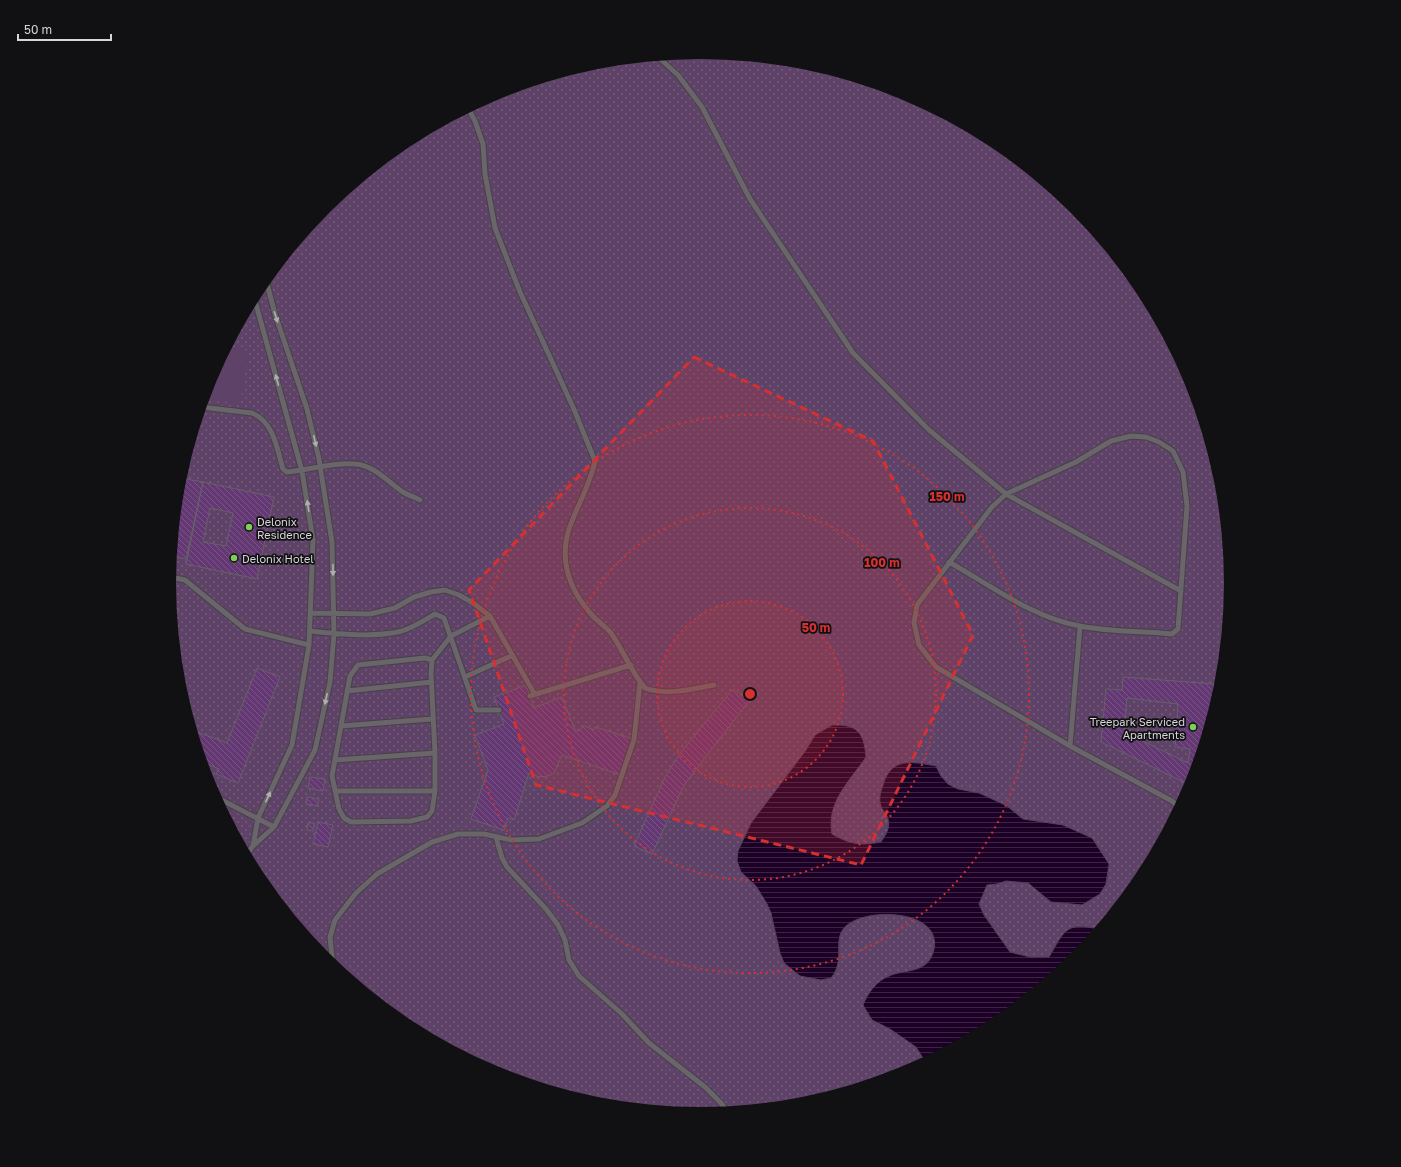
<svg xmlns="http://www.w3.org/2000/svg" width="1401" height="1167" viewBox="0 0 1401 1167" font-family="'Golos Text',sans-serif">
  <defs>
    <pattern id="grass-dots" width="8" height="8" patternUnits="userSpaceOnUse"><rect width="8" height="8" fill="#5e4267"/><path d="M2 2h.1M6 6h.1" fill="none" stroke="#745c7c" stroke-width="1.8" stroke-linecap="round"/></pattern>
    <pattern id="water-rules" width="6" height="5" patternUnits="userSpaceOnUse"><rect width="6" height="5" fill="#1c0026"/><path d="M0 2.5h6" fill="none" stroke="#3c2445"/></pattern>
    <pattern id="building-back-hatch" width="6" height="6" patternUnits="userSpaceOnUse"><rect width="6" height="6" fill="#643873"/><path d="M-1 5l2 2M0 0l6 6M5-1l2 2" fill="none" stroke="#795486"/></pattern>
  </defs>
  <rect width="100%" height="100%" fill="#2a262b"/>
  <path fill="url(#grass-dots)" d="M170 583a530 530 0 1 1 1060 0a530 530 0 1 1-1060 0Z"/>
  <path fill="#5e4267" d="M227,347l22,4 -9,53 -36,-6 6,-18z"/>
  <path fill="url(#water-rules)" stroke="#54405b" d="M832,725c26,-1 32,8 34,32 -16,24 -40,45 -34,77 18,10 27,12 49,8 6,-9 11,-17 5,-28 -2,-3 -5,-5 -5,-8 -3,-7 0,-15 2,-21 8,-29 30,-23 53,-19l5,10 7,8 10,5 21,4 9,4 19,9 16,13 40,6 29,13 17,26 -3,20 -6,10 -18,11 -31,-3 -23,-19 -22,-2 -9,3 -10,1 -8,19 5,11 26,37 20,5h19c15,-25 16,-36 49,-28l1,2 -23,28 -80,67 -70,37 -10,-16 -26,-18 -18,-9 -9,-15c5,-12 13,-24 26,-29 15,-7 37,-2 44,-23 14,-44 -68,-47 -88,-26 -13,13 1,33 -14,51l-10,2 -21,-4 -16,-13 -4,-10 -9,-40 -4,-9 -11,-18 -15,-14 -4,-11 1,-10 13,-28 55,-73 9,-15z"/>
  <path fill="url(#building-back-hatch)" stroke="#666267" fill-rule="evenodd" d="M180,478l23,4 -17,77 -14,-3z
    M203,482l71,15 -17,82 -71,-15zM210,508l23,5 -7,33 -23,-4z
    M171,605l8,4 -6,15z
    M257,668l23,9 -42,106 -22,-9 3,-5 -17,-7 -10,-32 35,13z
    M1123,677l91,7 -3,39 -19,63 -91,-44 5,-53 16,1zM1127,698l51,6 -3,43 15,2 -2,14 -64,-31z
    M526,685l8,23 28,-11 14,36 8,-7 10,4 1,-3 38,12 -12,36 -59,-20 -8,18 -6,3 -9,1 -10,-4 -15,47 -6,-2 -4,12 -33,-11 17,-49 -13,-35 29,-11 -10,-27z
    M733,689l16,12 -65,84 -32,69 -18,-8 31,-69 16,-25z
    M310,777l15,2 -2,12 -15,-3z
    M307,797l12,2 -2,7 -11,-2z
    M318,822l15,3 -5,22 -15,-3z
    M308,823h6l-1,8 -6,-1z"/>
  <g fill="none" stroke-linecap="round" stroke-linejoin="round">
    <defs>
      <path id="lane" d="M657,56l21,19 24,32 48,92 103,154 76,77 77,64 175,97
        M468,108l7,13 8,23 2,30 10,54 25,64 53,115 22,54c-5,24 -18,45 -26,68 -10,32 1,61 22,85 6,7 14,12 20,19 12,17 20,39 34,55 21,8 48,1 69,-3
        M201,407l51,6c22,9 25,36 31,56l4,3c23,-2 45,-10 68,-8 19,1 33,18 48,28 5,3 11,5 17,8
        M949,562c41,23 84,56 131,64 29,6 62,5 92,8l6,-5 9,-123 -4,-34 -10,-21 -14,-9 -13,-5 -15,-1 -20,5 -35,21 -70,32 -14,13 -75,98 -3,18 5,22 17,22 134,79 102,55 8,7
        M170,577l15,3 60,49 64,16
        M311,613l59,1 25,-6 19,-11 17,-5 14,-2 14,5 14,8 17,13 44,77
        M310,631c27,3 65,7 92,0 12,-4 23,-11 33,-17l9,4 32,92h23
        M432,660l-7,-2 -67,7 -8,11 -18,100 7,33 5,9 7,4 60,-1 16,-4 5,-6 3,-20v-38l-4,-79 1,-14 19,-24 39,-20
        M465,677l48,-22
        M347,691l85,-9
        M530,696l101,-31
        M341,726l91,-7
        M1070,746l10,-119
        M335,760l100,-7
        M335,791h100
        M214,796l60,31
        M496,837l6,21 5,9 39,42 12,16 7,15 4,20 10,16 43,38 27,29 56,44 16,16 6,9
        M253,846l5,-28 34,-73 17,-100 4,-105 -11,-69 -48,-174
        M246,856l6,-9 22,-20 41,-77 15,-68 4,-48 -2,-92 -13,-83 -12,-50 -32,-95 -9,-34
        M333,966l-3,-29 5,-17 21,-27 21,-19 55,-32 26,-8h26l27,6 28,-1 43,-16 25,-17 8,-11 19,-55 6,-58"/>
    </defs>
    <use href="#lane" stroke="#454246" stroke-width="7"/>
    <use href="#lane" stroke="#69656a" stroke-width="5"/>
  </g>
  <defs><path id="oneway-solid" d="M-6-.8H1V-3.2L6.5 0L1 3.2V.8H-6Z"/></defs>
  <g fill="#b0aeb2">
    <use href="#oneway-solid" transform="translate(276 317) rotate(72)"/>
    <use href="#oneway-solid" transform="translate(277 380) rotate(-105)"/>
    <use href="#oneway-solid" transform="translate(315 441) rotate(77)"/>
    <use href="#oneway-solid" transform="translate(308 506) rotate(-99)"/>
    <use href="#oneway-solid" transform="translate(333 570) rotate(89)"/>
    <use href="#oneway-solid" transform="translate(326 699) rotate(102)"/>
    <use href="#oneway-solid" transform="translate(268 797) rotate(-65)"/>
  </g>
  <path fill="#d63131" fill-opacity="0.2" stroke="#d63131" stroke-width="3" stroke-dasharray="8 5" stroke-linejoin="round" d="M694,357l179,84 100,194 -112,230 -325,-80 -67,-195z"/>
  <circle cx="750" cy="694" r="93" fill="#d63131" fill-opacity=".12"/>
  <g fill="none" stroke="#d63131" stroke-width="2" stroke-dasharray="2 4">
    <circle cx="750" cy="694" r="93"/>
    <circle cx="750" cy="694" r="186"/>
    <circle cx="750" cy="694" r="279"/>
  </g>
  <g fill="#7bd156" stroke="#111012" stroke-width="1.5">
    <circle cx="249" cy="527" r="4"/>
    <circle cx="234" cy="558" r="4"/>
    <circle cx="1193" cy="727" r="4"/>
  </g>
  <g text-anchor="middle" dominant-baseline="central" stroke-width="3.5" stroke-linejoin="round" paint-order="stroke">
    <g font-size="11" fill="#d7d5d8" stroke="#111012" text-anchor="start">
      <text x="257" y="521">Delonix<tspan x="257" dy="13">Residence</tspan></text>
      <text x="242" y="558">Delonix Hotel</text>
      <text x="1185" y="721" text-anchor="end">Treepark Serviced<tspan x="1185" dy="13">Apartments</tspan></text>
    </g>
  </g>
  <path d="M0 0H1401V1167H0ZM176 583a524 524 0 1 1 1048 0a524 524 0 1 1-1048 0Z" fill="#111012" fill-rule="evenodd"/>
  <circle cx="750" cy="694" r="6" fill="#d63131" stroke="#111012" stroke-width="2"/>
  <g font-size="12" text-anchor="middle" font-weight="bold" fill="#d63131" stroke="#111012" stroke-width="3.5" stroke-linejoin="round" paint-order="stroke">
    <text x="947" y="501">150 m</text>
    <text x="882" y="567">100 m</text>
    <text x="816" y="632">50 m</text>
  </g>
  <path d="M18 34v6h93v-6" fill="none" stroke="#d7d5d8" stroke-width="2"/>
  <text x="24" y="34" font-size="12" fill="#d7d5d8" stroke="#111012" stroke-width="3" paint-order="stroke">50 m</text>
</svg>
